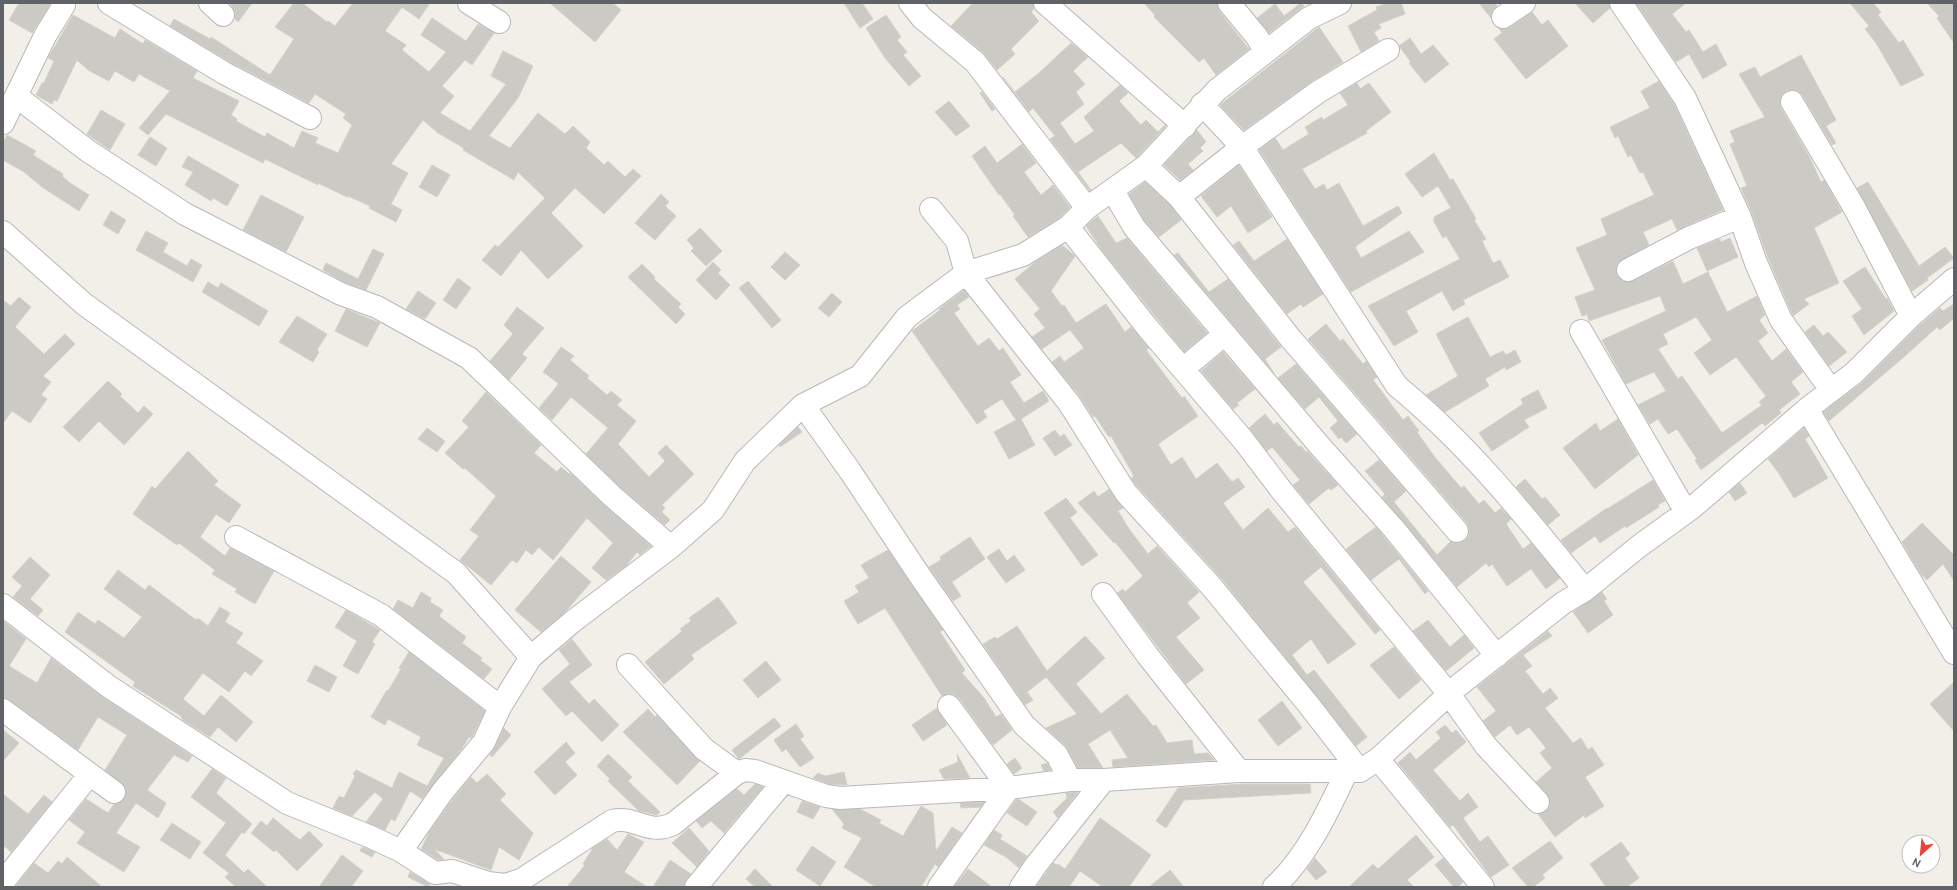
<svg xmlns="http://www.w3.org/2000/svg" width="1957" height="890" viewBox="0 0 1957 890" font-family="Cabin,sans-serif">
  <rect width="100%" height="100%" fill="#f1efe8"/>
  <path fill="#cccac5" stroke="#d6d1c6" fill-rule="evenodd" d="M19,3h32l-19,30 -23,-13z
    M230,3h22l-14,19 -3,-3v-7z
    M294,3h8l25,19 1,-1 7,5 18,-23h77l-11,16 -17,-12 -17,24 21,14 -4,5 27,22 17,-20 -25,-17 11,-17 34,23 12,-17 16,9 -22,32 -7,-5 -23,26 12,10 -14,17 30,18 36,-47 -15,-8 12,-25 30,15 -15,32 -29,38 21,12 28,-35 27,21 8,-8 17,16 -4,6 18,17 4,-4 17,16 8,-8 8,7 -37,38 -29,-26 -24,25 32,33 -35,33 -27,-29 -20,26 -19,-16 13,-15 3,2 47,-49 -27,-26 -4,8 -51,-30 1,-2 -26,-15 -15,-13 -32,44 17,9 -17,31 11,6 -6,12 -27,-14 1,-2 -22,-10 -1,1 -29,-14v2l-53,-26 -2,4 -97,-49 -18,21 -9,-7 31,-37 -31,-17 -5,8 -19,-11 -6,10 -21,-11 -11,-10 -20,41 -3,-1 -2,4 -16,-9 6,-12h2l10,-22 -6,-3 25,-43 42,23 5,-9 23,15 2,-4 52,31 -4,7 46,23 -8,14 6,4 -1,2 29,16 2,-4 27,15 8,-17 16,7 -3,5 23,10 14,-28 -9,-7 3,-4 -31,-20 -6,9 -79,-41 -60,-36 4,-7 36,20 1,-2 59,38 24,-36 -19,-12z
    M550,3h63l8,7 -26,32z
    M844,3h18l11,16 -13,9z
    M973,3h60l1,6 -3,3 8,9 -28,28 4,5 -18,16 -14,-18 -32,-26z
    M1144,3h73l2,8 30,38 -33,26 -12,-17 -5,4 -45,-45 1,-2z
    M1301,3l3,3 -35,27 -12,-15 18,-14 9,12z
    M1388,3h13l4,11 -26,10 2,4 -7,4 5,9 -18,11 -13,-26 29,-16 -1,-3z
    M1479,3h16l2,3 -5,5 -1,7z
    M1575,3h34l1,5 -17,15z
    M1636,3h50l-14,11 14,18 3,-2 14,22 13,-8 11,21 -24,14 -14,-25 -13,8z
    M1850,3h23l8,9 -3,3 21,28 4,-3 21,35 -23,11 -25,-43 -11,-14 4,-3z
    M1927,3h27v40l-17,-25 2,-2z
    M1532,12l10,13 6,-5 20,26 -42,33 -32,-40 8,-6 -3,-5 5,1 6,-2z
    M886,15l15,22 -4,3 10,12 -4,3 18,21 -12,10 -24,-28 -19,-30z
    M1319,27l24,35 -32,20 -67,48 -24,-25z
    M1410,38l11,16 12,-9 16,19 -24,19 -16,-20 2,-1 -12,-16z
    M1071,43l17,14 -15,14 12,13 -9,8 8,12 -24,19 15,21 19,-13 -10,-14 36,-32 8,8 -9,8 22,24 5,-5 12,12 7,-7 1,1 -30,32 -15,-15 -43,29 13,18 -1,1 -40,-52 5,-3 -22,-28 -4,4 -26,-35 12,15 24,-19z
    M1801,55l35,65 -10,6 10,17 -4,2 -29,-49 -5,-5 -6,-1 -6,1 -5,5 -1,7 1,5 29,50 11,24 3,-2 18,32 -28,16 25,55 -35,16 5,5 -16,12 -25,-58 -16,-45 -11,-25 6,-2 -17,-42 5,-2 -5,-11 35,-14 -26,-43 16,-7 5,10z
    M1659,81l15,23 49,106 -46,20 -5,-11 -29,13 6,13 -31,18 -2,6 1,6 5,6 5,1 6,-1 40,-20 10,23 25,-12 19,40 30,-16 8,19 -6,5 9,13 -10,8 14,20 14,-12 17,23 -12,10 9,12 -21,16 2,3 -16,13 -3,-3 -61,47 -6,-10 2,-1 -20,-30 -9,5 -10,-15 -8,5 -12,-19 28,-14 -12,-19 -28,12 -24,-44 64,-29 -6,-15 -71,25 -2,-7 -5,2 -7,-19 20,-7 -19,-42 31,-13 -6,-16 53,-24 -11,-23 -3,1 -9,-18 -3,2 -10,-21 -3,2 -5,-11 40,-19 -9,-17zM1696,317l16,23 -18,13 16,22 26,-18 30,39 -7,6 3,3 -40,28 -40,-57 -4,3 -20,-30 10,-5 -5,-10z
    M1357,83l3,6 9,-6 22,29 -25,19 1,2 -65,36 13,20 9,-5 3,6 12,-7 24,43 35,-20 4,7 -47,34 6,11 48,-27 15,21 -73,40 -92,-142 16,-12 8,12 26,-16 -4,-7 17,-10 1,3 25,-15 -8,-12z
    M982,92l13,17 -3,2 -12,-18z
    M949,101l21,25 -14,10 -21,-24z
    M101,110l24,14 -15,26 -23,-16z
    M1197,130l9,12 -6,6 3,3 -15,13 5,6 -13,10 -16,-15z
    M7,135l29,16 -3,4 30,19 -1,2 8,7 19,12 -10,16 -37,-24 -18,-15 -21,-12v-17z
    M150,137l17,11 -11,18 -18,-11z
    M1022,144l14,19 -12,9 17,23 12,-10 17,22 -11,11 -31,19 -15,-21 2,-1 -15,-21 -1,1 -27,-39 13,-10 12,17z
    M1434,153l16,27 3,-1 23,40 -2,1 12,19 -4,2 11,22 7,-3 9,17 -46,23 2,4 -12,7 -11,-20 -36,20 12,21 -24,14 -26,-40 92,-47 -14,-23 -3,2 -9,-16v-5l17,-9 -13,-22 -16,11 -17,-23z
    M188,156l51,29 -12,21 -14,-8 -2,3 -26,-16 8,-13 -11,-5z
    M432,165l18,10 -13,22 -18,-10z
    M1239,165l33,52 -24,16 -17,-27 -14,11 -16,-21z
    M1145,182l25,23 11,15 -22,17 -15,-17 -15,-26z
    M1868,182l51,84 26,-19 9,11 -27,20 1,2 -16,11 -55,-103z
    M661,194l8,8 -4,4 11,10 -21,24 -20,-17z
    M261,195l43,22 -18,35 -43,-22z
    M111,211l15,9 -8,14 -15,-9z
    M1098,216l18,27 11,-5 80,95 -23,19 -83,-103 -15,-23z
    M700,228l22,23 -16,15 -15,-15 3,-3 -7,-8z
    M146,231l22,12 -5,9 24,14 4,-7 11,6 -9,17 -57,-32z
    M1730,238l8,19 -31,14 -10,-23 23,-9 1,3z
    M1287,239l36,55 -20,13 -2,-3 -14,10 -54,-69 6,-4 15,20z
    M1062,245l13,11 -24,35 11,15 2,-1 12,18 30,-19 19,28 6,-5 18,21 -3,2 36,48 2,-2 14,20 -40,28 13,21 11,-8 14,22 21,-16 15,19 6,-4 7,9 -22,16 20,27 25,-22 20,24 7,-5 85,103 -5,4 -54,-67 -18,15 53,62 -28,20 -17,-25 -19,16 15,20 7,-5 53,67 -11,9 -135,-168 -85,-93 -5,-7 3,-2 -23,-40 -2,1 -14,-21 -2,1 -14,-22 -27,-33 8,-6 4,6 20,-14 -14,-18 -28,19 -10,-12 13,-9 -11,-14 6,-5 -25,-30 19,-16z
    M373,249l11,5 -18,36 -20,-7 -23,-13 3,-7 32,16z
    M785,252l15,13 -15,15 -14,-13z
    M1178,253l31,39 19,-13 53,68 -16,12 9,14 -100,-118z
    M713,262l8,8 -3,3 12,12 -14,15 -20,-20z
    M642,264l13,13 -1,2 27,25 -3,3 7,7 -9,10 -48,-47z
    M1865,267l21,32 1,-1 7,13 -30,24 -12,-19 10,-7 -19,-28z
    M458,278l13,10 -15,21 -13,-9z
    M748,281l33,39 -9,8 -33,-40z
    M208,282l10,6 3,-5 47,28 -9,15 -57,-34z
    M964,290l5,7 -12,8 3,4 -6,4 24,33 11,-8 10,13 4,-3 18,27 -11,7 14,21 19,-12 6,10 -28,18 14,26 -26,14 -15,-27 22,-12 -14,-21 -19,12 4,6 -10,7 -65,-93 28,-21 -1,-1z
    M418,291l18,12 -11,16 -19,-10z
    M832,293l10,9 -13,15 -11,-9z
    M19,297l12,10 -16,20 29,27 21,-20 10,10 -32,32 8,6 -10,13 6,4 -17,24 -18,-12 -9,12v-123l8,6z
    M1954,304v14l-14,12 -3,-3 -32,29 -76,65 -6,-9 40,-30 57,-57 20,-17 3,3z
    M517,307l27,21 -22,26 5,4 -18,22 -19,-19 23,-27 -9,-9z
    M346,309l34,14 -13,24 -32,-16z
    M297,316l30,18 -10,16 2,2 -6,10 -34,-20z
    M1468,317l22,40 13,-6 3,4 9,-5 6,12 -15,8 -1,-3 -20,12 4,7 -44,26 -19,-17 32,-19 -22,-42z
    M1326,324l14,17 3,-2 20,25 3,-3 11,16 -4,3 30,40 5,-4 11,15 -2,1 17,24 27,32 3,-2 15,18 5,-4 11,13 6,-5 10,11 -5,5 17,25 8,-6 29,35 -14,11 -15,-20 -24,17 -15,-22 -3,3 -3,-4 -29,24 -75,-90 3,-3 -20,-23 14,-11 27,31 -12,11 43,53 14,-14 8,2 6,-3 4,-5v-6l-2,-6 -159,-184z
    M1814,325l9,11 5,-4 19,20 -18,14 -24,-34z
    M561,347l13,9 -4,4 19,16 -2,2 20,17 4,-4 11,9 -5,5 19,16 -18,23 31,33 16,-16 -7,-8 8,-8 28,29 -32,31 3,3 -3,4 8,8 -5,5 -45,-38 -34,-33 22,-26 -37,-31 -19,23 -13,-12 18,-22 1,-3 -15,-11z
    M1223,352l32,37 -18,14 2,2 -6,4 -32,-38z
    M1296,364l61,70 -11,9 -5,-6 -2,2 -9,-11 8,-7 -19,-24 -14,12 -27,-31z
    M108,381l14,13 -2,2 18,17 6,-7 9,8 -29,31 -25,-24 -20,21 -16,-15z
    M1538,390l9,18 -23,12 5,7 -37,24 -13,-18 44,-29 -2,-5z
    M486,392l55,53 -7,8 23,19 4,-5 8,7 1,-1 34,32 47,41 -11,9 -3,-3 -11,14 -20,14 -14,-12 21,-25 -26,-25 -34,42 -14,-13 -7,8 -6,-5 -9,13 -5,-3 -21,25 -31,-25 19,-24 -9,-6 26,-34 -31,-28 -2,1 -18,-16 24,-26 -7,-6z
    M1265,414l9,11 3,-3 22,25 2,-1 5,6 1,-1 31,34 -7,5 -2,-2 -20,16 -16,-19 7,-5 -28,-33 -5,4 -18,-23z
    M1618,419l20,36 -43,34 -32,-41 33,-25 4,8z
    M798,427l4,5 -22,15 -1,-2z
    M427,428l18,13 -8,11 -19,-13z
    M1804,428l5,8 -4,3 23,39 -34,20 -16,-26 -10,-13z
    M1055,430l5,7 4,-3 8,11 -17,11 -12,-18z
    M188,451l30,30 -4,4 27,20 -12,18 -13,-9 -16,23 25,19 5,-8 44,23 -19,33 -20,-12 2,-3 -25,-15 3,-4 -36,-27 -2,2 -44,-31 19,-28 3,3z
    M1525,479l17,20 3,-2 15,18 -12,10 -32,-38z
    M1653,480l12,21 -7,4 1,2 -33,21 -1,-2 -25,17 -5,-7 -24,17 -10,-13 46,-32v1z
    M1740,483l7,10 -12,8 -6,-9z
    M1109,489l14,19 -5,3 11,18 19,25 9,-8 42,46 -12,11 13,15 -24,19 28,33 -18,14 -69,-91 6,-4 2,3 18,-16 -28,-34 -1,1 -36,-40 16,-12 4,6z
    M1066,498l11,14 -7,6 28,37 -16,11 -38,-53z
    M1922,523l32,32v26l-11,-17 -16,16 -6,-6 -19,-32z
    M1376,527l52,64 -3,3 -26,-35 -28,21 -25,-31z
    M970,537l15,22 -33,23 9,14 -8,5 -24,-34 12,-7 -1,-3z
    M999,549l8,12 7,-6 11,15 -19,13 -19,-26z
    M888,550l55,80 -3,2 25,38 -3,3 22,25 12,19 5,-3 11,16 -19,15 -34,-47 -5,-4h-6l-6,2 -57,-88 -27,16 -14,-23 15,-9 -4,-6 14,-8 -8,-13z
    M561,556l30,26 -25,29 -25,21 -26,-22z
    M30,557l20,18 -20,24 13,11 -5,6 -25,-19 9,-11 -10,-9z
    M118,570l27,20 4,-5 47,35 2,-2 10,8 12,-19 10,6 -5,9 18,11 -7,10 27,18 -12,15 -6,-5 -16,21 -26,-19 -20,26 21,17 17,-21 32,27 -17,20 -18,-15 -8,10 -27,-17 -2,-4 -48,-30 2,-4 -70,-50 13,-20 17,12 3,-4 26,18 18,-21 -38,-28z
    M421,592l10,6 -1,4 13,8 -4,6 27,21 -4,6 20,15 -2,2 12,9 -8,10 -91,-70 5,-9 15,8z
    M1602,592l5,7 -3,2 9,14 -25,18 -15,-21z
    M718,597l19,26 -46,32 3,4 -30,25 -19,-22 37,-31 -2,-2 11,-8 -2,-3z
    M346,610l34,20 -8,12 3,2 -17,30 -15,-8 14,-25 -22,-14z
    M1428,620l22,27 14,-12 10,13 -28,23 -33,-40z
    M3,621l23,18 -17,27 28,17 14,-25 50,38 91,60 -4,6 -14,-7 -27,35 19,13 -8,15 -22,-15 -20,30 24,14 -16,25 -47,-29 8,-11 -16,-12 17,-21 22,14 6,-9 5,-1 5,-4 2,-6 -1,-6 -20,-17 22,-35 -29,-18 -20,33 -68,-50 -7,-2z
    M1017,626l30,45 38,-35 20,22 -29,26 25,30 26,-20 26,32 3,-1 11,18 25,-3 2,14 14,-1 6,7 -101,7 -1,-7 16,-2 -18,-28 -22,14 15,24h-25l-12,-22 -20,-18 31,-14 -31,-37 -19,15 6,8 -8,5 -42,-61 12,-7 2,2z
    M1548,631l4,5 -29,19 9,11 -7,5 18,23 7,-6 8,10 -13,10 28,35 8,-5 7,12 4,-3 12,18 -19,12 19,29 -19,12 -1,-3 -29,22 -17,-23 8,-3 4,-6v-6l-3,-5 -11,-12 16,-14 -12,-15 6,-5 -17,-21 -12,8 -7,-10 -15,12 -12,-16 13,-10 -19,-24z
    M572,639l20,26 -23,17 20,22 5,-5 25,26 -17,17 -30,-31 -6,5 -24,-27 28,-25 -11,-14z
    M1394,647l27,33 -22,19 -29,-34z
    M409,652l76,59 -12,24 -2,3 -2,-1 -8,13 -39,49 -12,-8 -15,30 -4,-2 -6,11 -19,-8 17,-23 -8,-7 -23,24 -19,-8 6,-12 5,2 11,-22 -2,-2 3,-4 36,18 7,-16 28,14 17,-28 -27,-13 4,-8 -33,-18 -3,6 -14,-8 16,-27 1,1 13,-22 -2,-1z
    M766,661l15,19 -23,18 -15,-18z
    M315,665l22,12 -8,15 -22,-11z
    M1954,682v49l-24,-27z
    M1282,701l20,27 -24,18 -20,-26z
    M937,708l10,17 -24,16 -11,-16z
    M648,709l7,8 2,-2 43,46 -23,24 -54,-53z
    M774,718l7,8 -42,33 -7,-9z
    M796,724l8,12 -4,3 14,19 -14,9 -14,-18 -4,3 -8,-12z
    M1445,725l7,8 4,-3 10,12 -33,28 27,31 8,-8 10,14 -15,11 17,24 8,-6 21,29 -18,12 -38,-52 -3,2 -52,-64 12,-11 6,8 25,-22 -5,-6z
    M504,728l7,7 -19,22 -2,-2 5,-8z
    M3,730l16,13 -16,18z
    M566,742l9,11 -10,9 12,13 -22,20 -21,-23z
    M608,754l24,23 -4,4 32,31 -3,3 -18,-4 -31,-30 2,-2 -13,-13z
    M957,754l13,24 -26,1 -5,-9 19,-8z
    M1015,758l7,10 -8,6 -7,-10z
    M1047,763l4,7 -7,1 -3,-6z
    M212,769l14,9 -10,15 36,31 -8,10 -2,-2 -17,23 19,18 4,-4 19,18h-31l-11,-10 4,-4 -26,-20 23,-30 -35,-26z
    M844,772l3,13 -18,-1 -16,-6 5,-5 7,3z
    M487,774l19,20 -6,6 33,33 -14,27 -20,-13 -8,23 -57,-21 10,10 -6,1 -17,-11 9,-18 23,-32 18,-22 6,6z
    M755,784l8,3 -39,46 -13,-12 -9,7 -6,-7 41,-32 7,6z
    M1245,784h65l1,9 -127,7 -18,28 -10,-7 22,-33z
    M1078,792l-20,26 -5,-6 14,-14 -1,-5z
    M3,794l25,20 16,-19 8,7 -41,50 -8,-7z
    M1018,799l19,13 -10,14 -20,-13 9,-13z
    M802,801l18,6 -7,12 -16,-7z
    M984,802l-3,5 -20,1 -1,-5z
    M921,806l12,7 3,38 16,-24 10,6 -24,34 -3,-3 -14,23h-45l-32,-20 18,-29 -20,-10 2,-4 -12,-15h28l21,11 -2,3 24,13z
    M273,818l27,22 9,-9 14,14 -26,26 -21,-21 -2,2 -23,-19 10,-12 6,5z
    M1100,818l51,37 -22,32h-26l-23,-16 -11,16h-33l17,-24 4,2 1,-1 7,5z
    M172,823l29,19 -11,17 -30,-19z
    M689,828l20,23 -12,16 -25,-24z
    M994,830l8,5 -2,4 27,17 -8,12 -13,-11 -22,-12z
    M628,834l16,8 -20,30 23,15h-80l18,-22 -2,-1 10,-16 14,-9 10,11z
    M1416,835l18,22 -27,23 7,7h-65l24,-23 5,5z
    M1550,841l13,17 -21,17 3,3 -12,9h-5l-16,-19z
    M1621,842l9,12 -5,4 14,20 -12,9h-21l-16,-23z
    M812,846l24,16 -16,24 -24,-16z
    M362,847l13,5 -3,5 -12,-6z
    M342,855l21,16 -12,16h-32z
    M67,857l35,30h-87l19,-24 14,10 10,-12 4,3z
    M1315,858l12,14 -11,8 -9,-11z
    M1443,858l20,24 -5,5h-4l-19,-22z
    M670,860l21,14 -5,5 -2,8h-31z
    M755,869l18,18h-18l-9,-8z
    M968,869l24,18h-38z
    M1170,870l14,17h-35z
    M410,872l20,12 -2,3 -20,-10z"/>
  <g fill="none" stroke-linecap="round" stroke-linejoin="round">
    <defs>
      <path id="minor" d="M109,3l115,70 86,45
        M210,3l13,12
        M469,3l30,19
        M910,3l12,15 53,44 112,146
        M1045,3l140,123
        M1229,3l28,34 8,14
        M1621,3l64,95 55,119 16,46 25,57 50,70
        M1503,17l21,-14
        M16,96l72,55 97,63 156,80 36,13 92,51 143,138 59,51
        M1792,102l62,105 57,109
        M1202,104l40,43 155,239c72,59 130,132 188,204
        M3,123l42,-87 19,-31
        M1146,166l33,31 112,142 166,192
        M1113,191l21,36 185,218 75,84 103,127
        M1179,197l63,-50 76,-55 70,-42
        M931,209l26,32 9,32 103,130 57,90 85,93 97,118 52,67
        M1068,227l79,100 97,114 38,50 167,203 37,52 52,56
        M3,232l81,72 372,269 75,84
        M1628,270l61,-32 51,-21
        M1581,331l105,181
        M1183,369l42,-35
        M803,405l47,66 70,105 104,149 33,30 13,25
        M1807,409l147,244
        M236,537l145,78 119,92
        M1103,594l45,62 91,115
        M3,605l105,81 179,117 84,34 30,14 34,22 17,-2 36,12 17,2 16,-5 91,-59c23,-6 36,15 61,3l64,-51 8,-3 10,1 71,25 14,2 169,-10 61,-8h34l135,-9h121l18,-12 81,-74 104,-82 22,-13 53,-43 55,-40 114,-98 47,-36 57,-57 43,-37
        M628,665l76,84 33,24
        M3,710l111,82
        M1378,759l105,128
        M401,851l42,-60 41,-49 16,-35 31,-50 41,-35 99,-75 42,-37 32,-49 58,-56 57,-29 47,-59 59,-44 57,-18 45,-28 19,-19 59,-42 71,-76 92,-72 31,-15
        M3,882l87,-108
        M696,887l88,-106
        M939,887l70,-99 -60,-82
        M1021,887l15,-22 68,-85
        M1274,887c33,-30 54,-76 73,-116"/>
    </defs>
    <use href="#minor" stroke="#b5b8bc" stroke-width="24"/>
    <use href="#minor" stroke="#fff" stroke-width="22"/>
  </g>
  <rect width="1957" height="890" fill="none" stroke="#5f6368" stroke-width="8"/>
  <g transform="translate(1921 854) rotate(207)"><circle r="19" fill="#ffffff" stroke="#bfc1c3"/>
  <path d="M0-3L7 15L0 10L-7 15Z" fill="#ea4335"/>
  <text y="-6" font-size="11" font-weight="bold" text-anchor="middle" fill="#5f6368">N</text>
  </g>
</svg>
